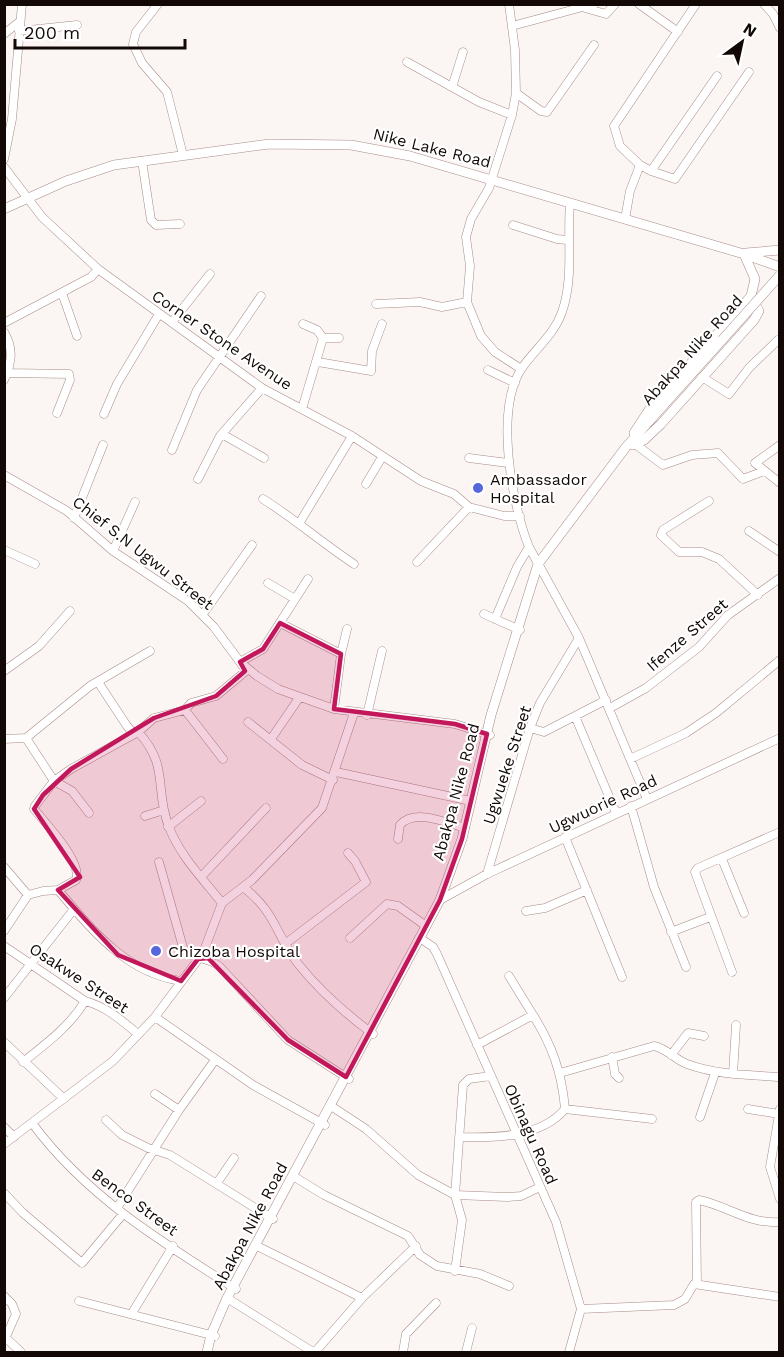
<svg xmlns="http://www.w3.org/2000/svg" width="784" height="1357" viewBox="0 0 784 1357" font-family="'Work Sans',sans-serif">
  <rect width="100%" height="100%" fill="#fbf5f3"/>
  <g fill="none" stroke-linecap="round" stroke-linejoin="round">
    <defs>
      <path id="minor" d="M158,4l-22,28 -3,12 9,19 25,29 16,63
        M509,4l6,46 1,43 -4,22 -23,73 -18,31 -5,18 4,29 -3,36 14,34 14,16 26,17
        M639,4l39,28
        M764,4l9,10 7,14
        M585,8l21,6 9,-10
        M512,26l82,-22
        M19,31l58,-6
        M4,34l15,-12
        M407,62l72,40 33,13
        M452,87l11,-35
        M516,93l25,18 6,1 47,-67
        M4,159l8,-40 10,-115
        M142,161l9,59 5,5 24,-1
        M640,165l11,6 66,-95
        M4,167l38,50 56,52 164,119 90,48 69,45 33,13 15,13 35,9h16
        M651,171l24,8 74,-107
        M570,203c-3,36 4,75 -8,109 -8,23 -27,37 -40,56 -28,41 -10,137 7,179l50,91 68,161
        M625,219l5,-28 10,-26 -20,-19 -6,-20 82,-122
        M513,225l44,14 10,1
        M62,293l15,43
        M376,304l44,-2 22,5 25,-5
        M172,322l38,-48
        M4,323l87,-46 7,-8
        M4,332c10,17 8,30 0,48
        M323,338h16
        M318,362l53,9 1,-20 10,-27
        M488,370l27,13
        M8,373l61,1 1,6 -13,33
        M702,377l27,17 20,-26 29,-28
        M302,409l21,-71 -6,-8 -14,-6
        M104,414l13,-30 42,-70
        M222,434l42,24
        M635,444l28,21 29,-10 26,-2 25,26 21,-8
        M780,445l-25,18 25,20
        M172,450l25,-60 64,-94
        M469,458l39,5
        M4,475l63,36 46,40 75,50 26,26 26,35 17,14 21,13 56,20 121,15 35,11
        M198,479l22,-43 42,-48
        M366,484l16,-27
        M263,499c32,20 59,44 91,65
        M709,501l-46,29 -2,5 18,17h23l17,7 39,36
        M74,518l29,-73
        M300,522l52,-86
        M749,531l31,21
        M4,550l31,14
        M113,551l22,-49
        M417,562l52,-55
        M268,583l27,16
        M203,614l49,-69
        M484,614l36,16
        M495,619l22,-52 12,-20
        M280,623l61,31 6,-25
        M4,671l35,-25 31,-35
        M98,682l29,44 5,6h6c32,34 16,58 31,95 11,29 34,52 53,76
        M610,708l36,-20 53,-41 29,-32 52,-37
        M334,709l7,-55
        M185,710l38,49
        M367,715l15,-64
        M575,716l41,97
        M248,722l54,43 31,15
        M530,728l14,4 62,-32
        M26,738l28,43 18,10 17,22
        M4,739l22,-1 64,-52 60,-35
        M271,739l28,-41
        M630,759l56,-26 30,-20 64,-53
        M336,772l135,29
        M631,806l23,81 32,80
        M145,816l19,-6
        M168,827l33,-26
        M565,837l57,140
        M398,839l2,-14c15,-17 47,-2 65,3
        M722,859l22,54
        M159,862l25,89c12,9 23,6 35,15l69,74 61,39
        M4,867l24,28 15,-4 15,-1
        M487,874l43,-146 10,-25 39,-65
        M201,877l65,-69
        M243,887c34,26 32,48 56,78 21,26 47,49 74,69
        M440,900l47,-26 293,-136
        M526,911l19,-3 42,-18
        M4,931l24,-36
        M671,932l39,-15
        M350,938l37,-34 11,2 28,20
        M420,938l13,9 4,7 119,268 25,87 -12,43
        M285,944l81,-62 -11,-21 -7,-8
        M4,946l81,55c22,6 36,19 53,33
        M732,972l-37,-100 3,-4 82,-36
        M509,976l24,39
        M181,981c-55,-8 -89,-51 -123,-91l18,-10c7,-18 -30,-56 -42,-71l1,-3 19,-25 17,-12 67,-37 16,-14 31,-8 6,-7 25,-7 30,-25 -6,-9 23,-13 45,-70
        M4,998l70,-89
        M155,1017l98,68 72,40
        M4,1042l60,57
        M671,1055l17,-22 16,3
        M612,1057l3,17 4,4
        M23,1062c24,-19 46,-35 62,-61
        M560,1073l94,-27c14,3 20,13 33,18 30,11 61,11 93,13
        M733,1074l3,-49
        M155,1094l24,16
        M331,1106l35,23 52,46 37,20 52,2 14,-1 19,-9
        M565,1109l87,10
        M748,1109l31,5
        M780,1109l-10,58 10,32
        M700,1117l15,-44
        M106,1120l16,15 26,13 22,7 103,64
        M32,1123c53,72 129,119 204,166
        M4,1127l10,10
        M459,1137c34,1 82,1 106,-28 -3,-36 -13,-64 -32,-94l-56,30
        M4,1144l109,-83 42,-44 48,-64 19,-50 30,-23 70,-72 32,-95
        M293,1176l31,19 84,41 12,19 17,11 43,8 29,12
        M217,1183l17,-25
        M4,1193l19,20 59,50 41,-49
        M117,1208l62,-98 36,-50
        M255,1245l107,53
        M455,1271l7,-51 -7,-25 8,-110 6,-6 21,-3
        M697,1284l-1,-82 3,-2c29,6 49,24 81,22
        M4,1296l8,8 4,10 -12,27
        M227,1298l86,54
        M79,1301l136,35
        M581,1309l93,-4 11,-6 9,-15 86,13
        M132,1313l41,-67
        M6,1338l15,14
        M315,1352l47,-54 54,-52
        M403,1352l3,-18 30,-31
        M466,1352l6,-24"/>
      <path id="major" d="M4,209l62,-28 48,-16 155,-21 82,1 59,11 334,98 36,13
        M746,253l34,-3
        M634,433l15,-23 102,-114 4,-17 -11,-25
        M633,445l11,-5 17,-16 93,-104 5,-9 -7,-13
        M207,1352l4,-17 16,-37 213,-398 22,-61 29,-124 47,-151 88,-117 96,-107"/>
    </defs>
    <use href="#minor" stroke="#a88c85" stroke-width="9"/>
    <use href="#major" stroke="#a88c85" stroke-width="10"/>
    <use href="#minor" stroke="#fff" stroke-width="8"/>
    <use href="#major" stroke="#fff" stroke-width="9"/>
    <defs>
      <path id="major-bridge" d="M722,340l58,-65"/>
    </defs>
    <use href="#major-bridge" stroke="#a88c85" stroke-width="10" stroke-linecap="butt"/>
    <use href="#major-bridge" stroke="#fff" stroke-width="9"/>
  </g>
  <path fill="#c2185b" fill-opacity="0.2" stroke="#c2185b" stroke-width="4.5" stroke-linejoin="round" d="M280,623l61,31 -7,55 121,15 32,10 -25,105 -22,61 -94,177 -58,-37 -80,-82 -10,1 -17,22 -63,-26 -60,-65 22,-13 -46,-68 9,-14 28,-26 83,-51 62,-22 29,-25 -5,-9 23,-13z"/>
  <g fill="#5666dd" stroke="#fff" stroke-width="2">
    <circle cx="478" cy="488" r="6"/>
    <circle cx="156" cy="951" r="6"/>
  </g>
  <g text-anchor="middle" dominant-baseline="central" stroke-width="4.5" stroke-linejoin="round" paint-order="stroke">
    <g font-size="16" fill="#120907" stroke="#fff">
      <text transform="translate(432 148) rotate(14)">Nike Lake Road</text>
      <text transform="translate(222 340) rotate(34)">Corner Stone Avenue</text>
      <text transform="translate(692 350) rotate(-48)">Abakpa Nike Road</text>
      <text transform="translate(143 553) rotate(38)">Chief S.N Ugwu Street</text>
      <text transform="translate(687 635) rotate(-41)">Ifenze Street</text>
      <text transform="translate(507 765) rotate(-72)">Ugwueke Street</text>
      <text transform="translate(456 792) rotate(-75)">Abakpa Nike Road</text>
      <text transform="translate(603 804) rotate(-25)">Ugwuorie Road</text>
      <text transform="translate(79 978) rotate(33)">Osakwe Street</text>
      <text transform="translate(531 1134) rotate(66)">Obinagu Road</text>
      <text transform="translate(135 1202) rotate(36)">Benco Street</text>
      <text transform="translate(250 1226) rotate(-62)">Abakpa Nike Road</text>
    </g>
    <g font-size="16" fill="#120907" stroke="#fff" text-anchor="start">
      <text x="490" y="479">Ambassador<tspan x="490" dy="18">Hospital</tspan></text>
      <text x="168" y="951">Chizoba Hospital</text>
    </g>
  </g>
  <rect width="784" height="1357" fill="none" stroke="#120907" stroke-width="12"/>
  <g transform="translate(742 42) rotate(33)" stroke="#ffffff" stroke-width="4.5" paint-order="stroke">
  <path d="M0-4.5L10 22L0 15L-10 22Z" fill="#120907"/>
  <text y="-9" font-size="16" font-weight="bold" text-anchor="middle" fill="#120907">N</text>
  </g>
  <path d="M15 39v9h170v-9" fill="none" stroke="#120907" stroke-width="3"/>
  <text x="24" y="39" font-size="18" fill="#120907" stroke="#ffffff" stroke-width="4.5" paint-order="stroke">200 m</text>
</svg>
